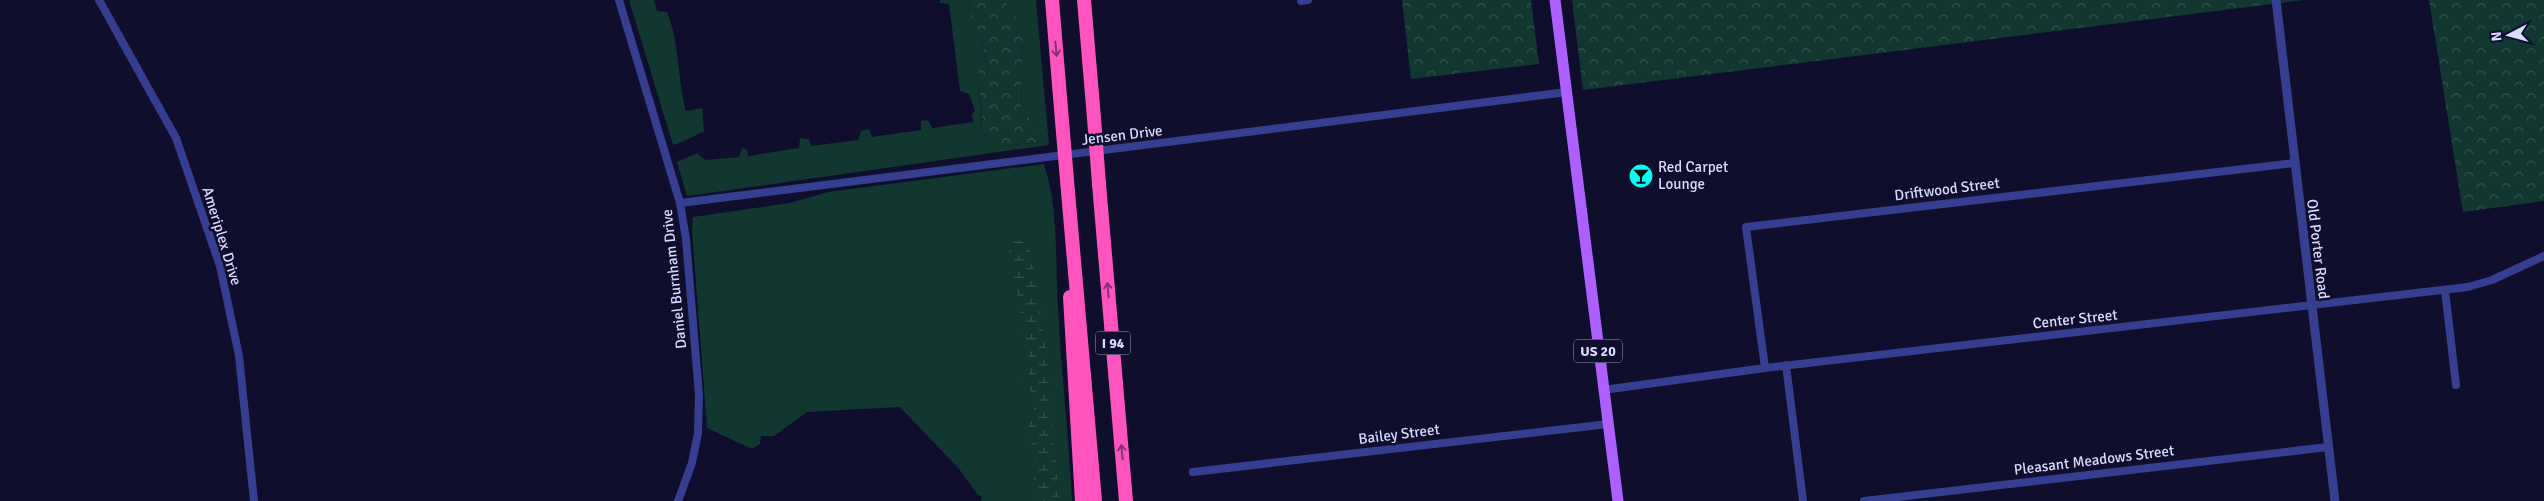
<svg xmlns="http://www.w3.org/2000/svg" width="2544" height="501" viewBox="0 0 2544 501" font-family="Signika,sans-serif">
  <defs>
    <pattern id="forest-crowns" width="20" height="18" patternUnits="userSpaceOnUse" patternTransform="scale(1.25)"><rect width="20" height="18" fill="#113730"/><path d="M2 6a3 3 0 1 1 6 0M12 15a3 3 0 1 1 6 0" fill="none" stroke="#33534f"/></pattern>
    <pattern id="wetland-marsh" width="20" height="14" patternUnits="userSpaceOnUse" patternTransform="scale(1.25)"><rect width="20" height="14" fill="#113730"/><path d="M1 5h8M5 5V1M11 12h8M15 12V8" fill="none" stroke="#33534f"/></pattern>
  </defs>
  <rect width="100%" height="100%" fill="#0f0e2c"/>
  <path fill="#113730" d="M629,0h25l3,11 10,1c13,32 10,66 19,99l16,-3 2,24c-12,4 -19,10 -31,13z
    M940,0h30l-2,10 13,28 7,31h-9c-2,21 5,42 1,62l22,15 38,-4 -11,-19v-6l-8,-6 2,-83 -19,-28h32l13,145 -362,51 -10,-34 20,-9 8,7 34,-3 3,-9 5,1 1,7 51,-8 1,-10 9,1 2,7 47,-6 3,-9 8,-2 3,8 49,-7v-9l7,-1 4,8 41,-6 -1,-8 3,-3 -6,-17 -9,-3 -11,-87 -9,-1z
    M1044,164c15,45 11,96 14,143 3,65 11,129 14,194h-91l1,-5 -4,-1 -19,-26 -59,-62 -93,5 -33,24h-13l-1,8 -8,5 -45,-21 -15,-198 1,-13 97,-14 38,-11z"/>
  <path fill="url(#forest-crowns)" d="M970,0h34l19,28 -2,83 8,6v6l10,6 1,13 -38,4 -22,-15c5,-20 -3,-41 -1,-62l9,-1 -7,-30 -13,-28z
    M1402,0h129l8,64 -128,15z
    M1572,0h731l-720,90z
    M2429,0h115v201l-81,11z"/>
  <path fill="url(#wetland-marsh)" d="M1021,240l8,6 6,28 12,86 12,141h-22l-5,-19 5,-11 -8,-45 9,-32 -17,-7 10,-17 -23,-127z"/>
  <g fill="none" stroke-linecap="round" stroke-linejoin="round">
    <path stroke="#353e8f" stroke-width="8" d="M99,0l77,138 44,128 19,90 15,145
      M619,0l61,203 6,36 13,156 -1,38 -6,30 -14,38
      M1301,1l7,-1
      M680,203l887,-111
      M2445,290l11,95
      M1786,365l17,136
      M1765,368l-19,-141 548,-64
      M1603,390l162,-22 703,-81 24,-7 52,-24
      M1193,472l415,-48
      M1864,501l464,-54"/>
    <path stroke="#353e8f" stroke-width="9" d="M2276,0l59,501"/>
    <path stroke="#ad60ff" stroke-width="11" d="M1555,0l63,501"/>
    <path stroke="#ff54be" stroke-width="14" d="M1052,0l10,121
      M1084,0l10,118
      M1099,184l27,317
      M1068,192l27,309
      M1070,297l12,204"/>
    <path stroke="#ff54be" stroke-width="14" d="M1094,118l5,66
      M1062,121l6,71"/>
  </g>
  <defs><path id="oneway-shaft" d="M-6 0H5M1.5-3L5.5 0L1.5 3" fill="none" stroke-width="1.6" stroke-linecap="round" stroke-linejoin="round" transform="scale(1.25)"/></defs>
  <g stroke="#873175">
    <use href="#oneway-shaft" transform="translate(1056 49) rotate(85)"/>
    <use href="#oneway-shaft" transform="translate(1108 290) rotate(-95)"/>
    <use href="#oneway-shaft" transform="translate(1122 452) rotate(-95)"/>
  </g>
  <defs>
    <symbol id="bar-disc" viewBox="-11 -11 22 22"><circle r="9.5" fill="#05fff4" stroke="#0f0e2c"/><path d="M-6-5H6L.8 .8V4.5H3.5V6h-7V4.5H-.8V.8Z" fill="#111"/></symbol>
  </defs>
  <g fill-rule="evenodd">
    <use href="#bar-disc" x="1627" y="162" width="28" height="28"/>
  </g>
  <g text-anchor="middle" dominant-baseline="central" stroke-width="5" stroke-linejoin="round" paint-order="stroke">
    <g fill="#0f0e2c" stroke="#9c9dc0" stroke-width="1">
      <rect x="1095.5" y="331.5" width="35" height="23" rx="4"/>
      <rect x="1574" y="339.5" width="48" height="23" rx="4"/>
    </g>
    <g font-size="14" font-weight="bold" fill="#d9daff">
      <text x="1113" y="343">I 94</text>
      <text x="1598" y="351">US 20</text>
    </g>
    <g font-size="15" fill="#d9daff" stroke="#0f0e2c">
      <text transform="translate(1122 135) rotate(-7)">Jensen Drive</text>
      <text transform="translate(1947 189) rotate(-7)">Driftwood Street</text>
      <text transform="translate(222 236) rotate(73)">Ameriplex Drive</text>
      <text transform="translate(2318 249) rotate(83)">Old Porter Road</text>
      <text transform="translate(674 279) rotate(-96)">Daniel Burnham Drive</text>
      <text transform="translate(2075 319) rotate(-6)">Center Street</text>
      <text transform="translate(1399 434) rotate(-7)">Bailey Street</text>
      <text transform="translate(2094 460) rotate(-7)">Pleasant Meadows Street</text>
    </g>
    <g font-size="15" fill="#d9daff" stroke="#0f0e2c" text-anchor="start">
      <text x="1658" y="167">Red Carpet<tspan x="1658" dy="17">Lounge</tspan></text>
    </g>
  </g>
  <g transform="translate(2509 35) rotate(264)" stroke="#0f0e2c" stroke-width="4" paint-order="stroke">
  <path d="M0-4L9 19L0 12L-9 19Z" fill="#d9daff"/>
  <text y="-8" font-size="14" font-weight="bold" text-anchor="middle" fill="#d9daff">N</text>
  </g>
</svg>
